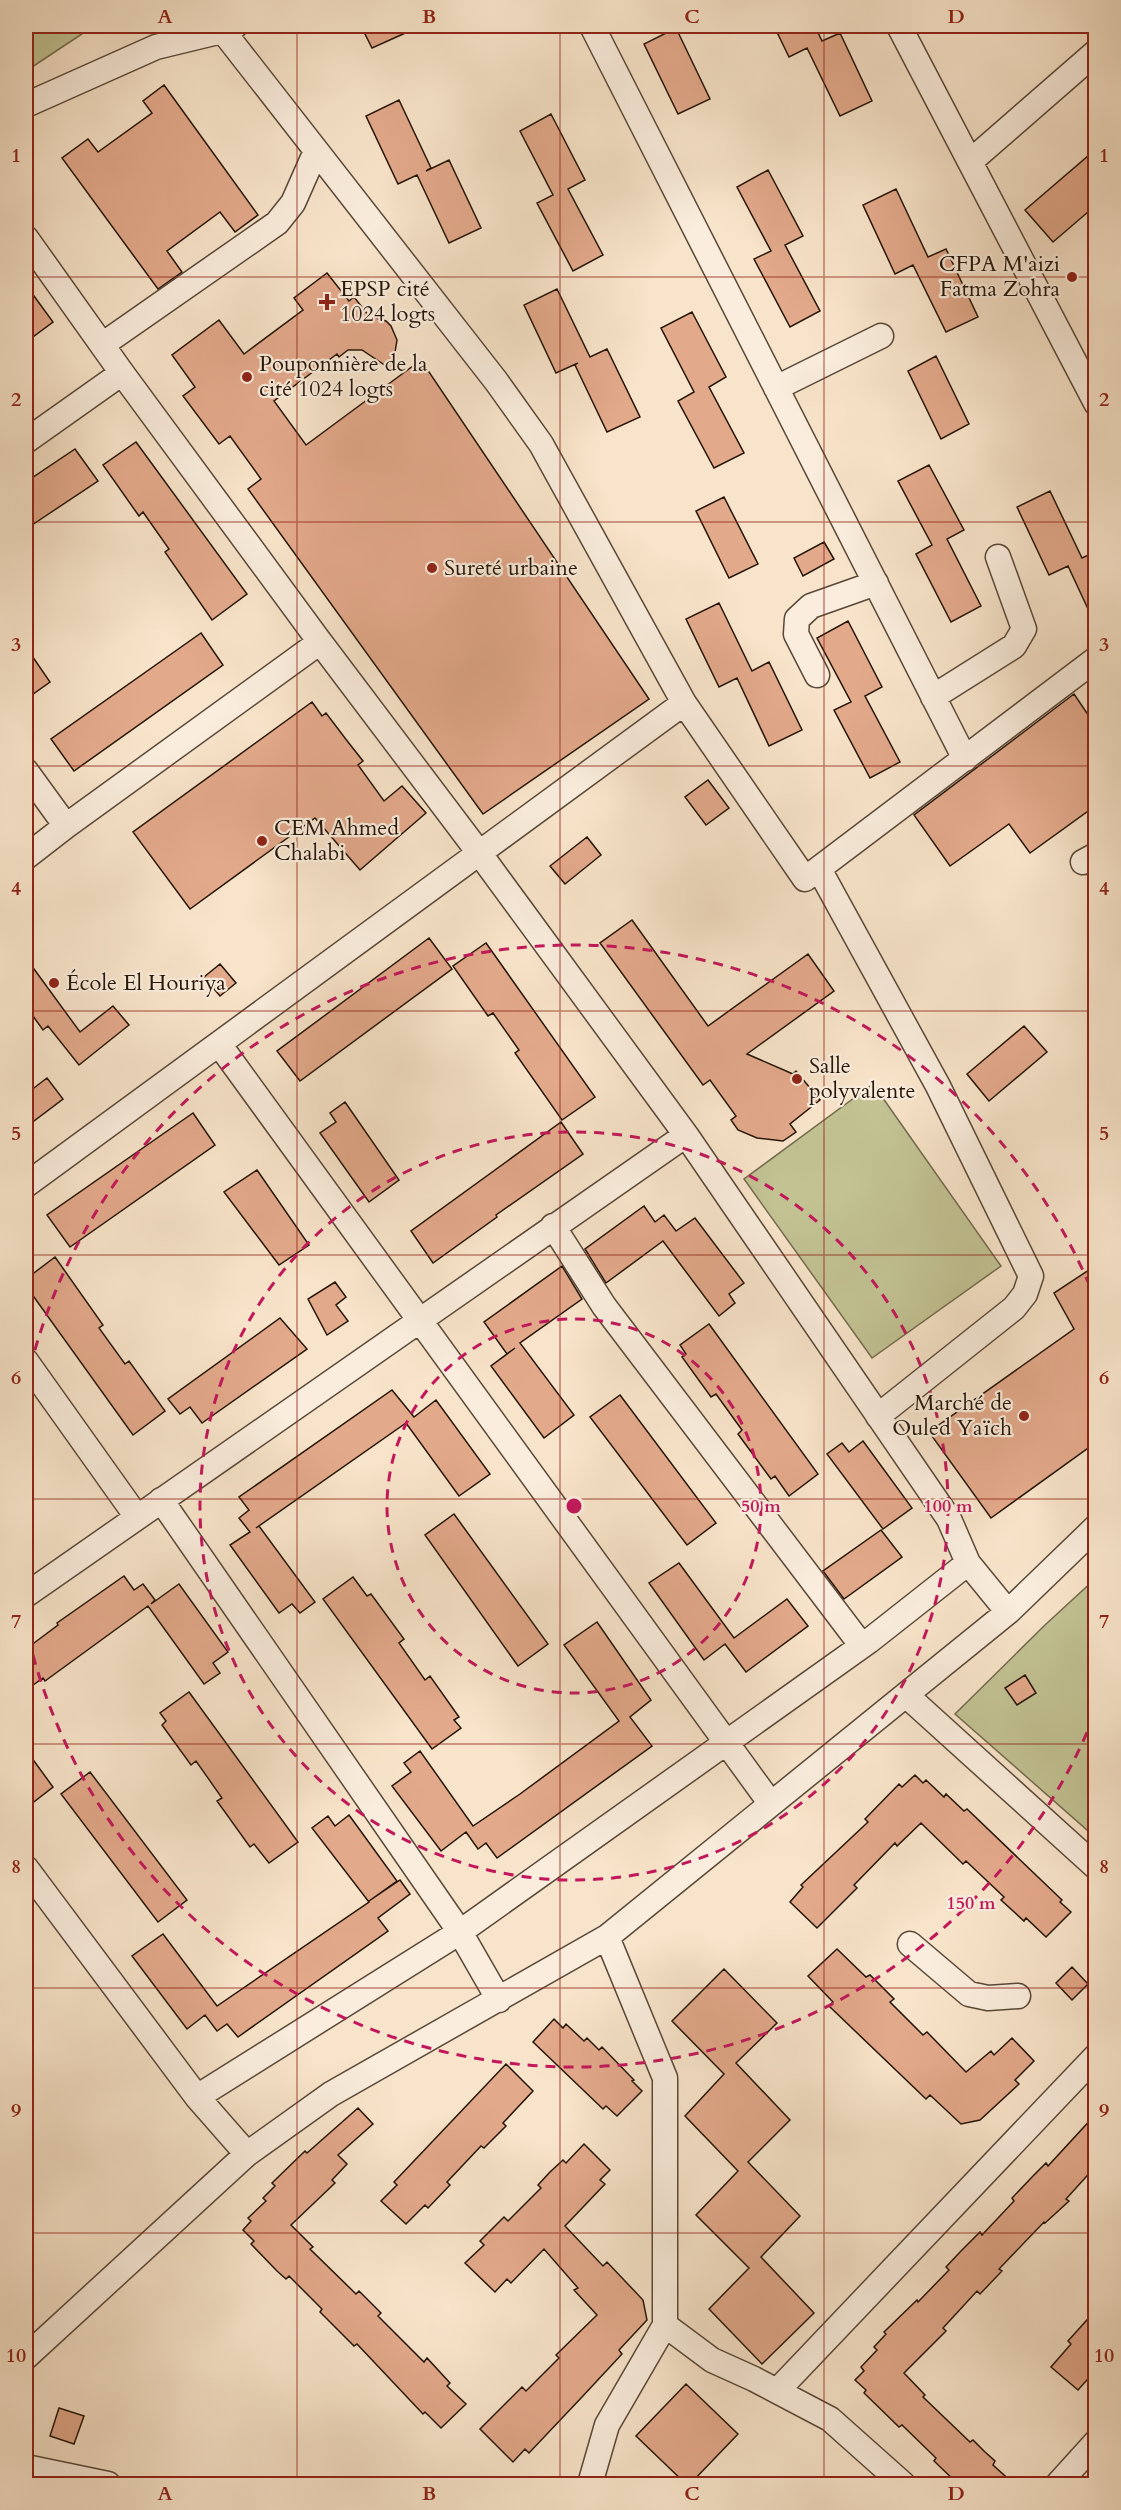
<svg xmlns="http://www.w3.org/2000/svg" width="1121" height="2510" viewBox="0 0 1121 2510" font-family="Cardo,serif">
  <rect width="100%" height="100%" fill="#f8e4ca"/>
  <filter id="stains"><feTurbulence type="fractalNoise" baseFrequency=".00333" numOctaves="4"/><feColorMatrix values="0 0 0 0 .2 0 0 0 0 .09 0 0 0 0 .02 0 0 0 .5 -.17"/></filter>
  <radialGradient id="worn" r=".72"><stop offset=".6" stop-color="#630" stop-opacity="0"/><stop offset="1" stop-color="#630" stop-opacity=".3"/></radialGradient>
  <path fill="#c2c293" stroke="#736b4d" stroke-width="1.5" d="M26,26h68l-68,45z
    M873,1084l128,182 -129,92 -128,-179z
    M1095,1579v258l-140,-123 90,-89z"/>
  <path fill="#e3a98b" stroke="#241407" stroke-width="1.5" d="M361,26h60l-49,22z
    M774,26h41l7,15 18,-8 32,68 -32,15 -33,-68 -18,9z
    M676,28l34,71 -32,15 -34,-70z
    M164,85l94,130 -23,17 -15,-20 -53,39 15,21 -24,17 -96,-131 26,-19 10,13 54,-39 -9,-12z
    M399,100l32,68 -5,3 23,-11 32,68 -32,15 -32,-68 -19,9 -32,-68z
    M551,114l34,66 -17,9 35,66 -30,16 -36,-68 16,-8 -33,-64z
    M1095,150v56l-42,36 -28,-32z
    M768,170l35,66 -18,9 35,66 -30,16 -36,-68 17,-8 -34,-64z
    M896,189l32,68 18,-8 32,68 -32,15 -33,-67 -18,9 -32,-69z
    M327,273l22,28 5,-4 15,19 17,5 5,5 6,14 -5,30 -30,-20h-14l-9,7 -2,-3 -63,47 32,44 115,-85 228,339 -166,115 -235,-325 13,-10 -31,-43 -11,8 -36,-48 12,-9 -23,-32 47,-35 25,34 59,-44 -9,-12z
    M26,285l27,37 -27,20z
    M557,289l33,68 17,-8 33,68 -33,15 -32,-67 3,-2 -22,10 -32,-68z
    M692,312l34,65 -17,10 35,66 -30,15 -36,-67 16,-9 -33,-64z
    M936,356l33,68 -28,15 -33,-68z
    M136,442l111,152 -35,26 -47,-68 4,-3 -26,-37 -4,4 -36,-51z
    M75,449l23,32 -66,44 -6,-10v-33z
    M929,465l35,65 -17,9 34,67 -30,16 -35,-68 16,-9 -34,-64z
    M1050,491l32,67 13,-6v72l-27,-58 -19,9 -32,-68z
    M724,497l34,67 -29,14 -33,-67z
    M824,542l10,17 -31,17 -9,-18z
    M719,603l33,68 17,-9 33,68 -33,16 -32,-68 -18,9 -33,-68z
    M848,621l34,66 -17,9 35,66 -30,16 -36,-68 17,-8 -34,-64z
    M201,633l22,32 -149,106 -23,-32z
    M26,647l24,35 -24,17z
    M1074,694l21,31v81l-65,47 -21,-29 -59,42 -36,-51z
    M312,702l10,14 4,-3 22,29 15,19 -5,4 26,36 18,-15 24,27 -66,57 -45,-52 -125,91 -57,-77z
    M708,780l21,28 -23,17 -21,-28z
    M587,837l14,18 -36,29 -15,-18z
    M632,920l76,106 100,-72 26,37 -87,63 46,20 3,-3 24,29 -30,24 6,8 -13,9 -26,-3 -19,-8 -7,-10 5,-4 -26,-36 -7,5 -103,-142z
    M429,938l23,31 -152,112 -23,-30z
    M486,943l109,154 -33,23 -47,-67 4,-3 -26,-37 -5,3 -35,-50z
    M26,958l54,74 33,-26 16,19 -50,40 -31,-39 -5,4 -10,-14 -7,6z
    M220,964l16,19 -16,13 -16,-19z
    M1024,1026l23,26 -58,49 -22,-27z
    M47,1078l16,21 -37,28v-33z
    M345,1102l54,78 -30,22 -49,-69 16,-11 -6,-9z
    M193,1113l22,32 -145,102 -23,-32z
    M561,1122l22,32 -87,61 1,2 -64,46 -22,-32z
    M257,1170l52,75 -30,20 -55,-73z
    M644,1206l11,16 9,-7 12,16 19,-13 49,65 -15,11 6,9 -16,13 -56,-75 -57,42 -21,-34z
    M55,1257l48,68 -4,3 26,36 4,-3 36,50 -32,24 -107,-149v-7z
    M562,1266l20,33 -62,44 54,72 -30,23 -53,-72 24,-18 -8,6 -23,-32z
    M1095,1266v177l-104,75 -62,-86 145,-103 -20,-36z
    M335,1282l11,15 -10,8 12,16 -21,14 -19,-36z
    M280,1318l27,31 -105,74 -12,-16 -10,7 -12,-15z
    M709,1324l109,150 -29,22 -14,-20 -4,3 -33,-45 4,-4 -26,-36 -5,3 -29,-40 4,-3 -6,-9z
    M392,1390l22,27 22,-17 54,74 -31,22 -53,-73 -150,105 3,-2 56,76 -15,11 -8,-9 -13,9 -49,-68 20,-13 -11,-14 10,-8 -10,-13z
    M620,1395l96,128 -29,22 -97,-128z
    M863,1441l49,67 -29,21 -56,-75 15,-11 7,9z
    M454,1514l94,130 -30,22 -93,-131z
    M881,1530l21,27 -58,42 -21,-28z
    M679,1563l55,75 53,-39 21,27 -62,46 -21,-28 -21,16 -55,-77z
    M124,1576l10,14 9,-6 12,16 -4,4 28,-20 49,68 -15,11 7,10 -16,11 -56,-78 -103,75 -2,-3 -17,12v-41l32,-24 -1,-2z
    M353,1577l14,19 4,-2 33,45 -5,4 26,37 5,-4 29,41 -5,3 7,8 -29,21 -109,-150z
    M597,1622l54,78 -21,17 22,29 -155,112 -11,-15 -8,6 -12,-17 -25,19 -49,-65 19,-14 -7,-9 16,-12 53,75 47,-32 99,-73 -55,-76z
    M1025,1675l11,18 -19,12 -12,-17z
    M189,1692l109,150 -29,21 -15,-19 -4,3 -33,-46 5,-3 -26,-37 -5,4 -29,-40 4,-4 -6,-8z
    M26,1750l27,37 -27,21z
    M90,1772l97,128 -29,22 -97,-128z
    M915,1775l8,8 3,-3 18,17 2,-3 18,17 3,-2 95,91 -2,2 11,10 -25,25 -20,-19 -2,3 -23,-21 3,-3 -38,-36 -3,3 -42,-41 -24,23 -2,-3 -41,42 3,3 -40,40 -27,-26 13,-15 -2,-2 67,-63 -3,-3 34,-35 3,3z
    M349,1815l48,66 -28,20 31,-21 10,14 -32,24 10,13 -150,106 -11,-13 -10,7 -12,-16 -18,14 -55,-73 31,-22 54,72 152,-104 -57,-74 16,-12 7,10z
    M837,1949l29,28 4,-2 24,24 -4,3 33,33 4,-3 39,40 25,-21 3,4 18,-17 22,23 -19,19 4,4 -39,36 -19,4 -31,-29 -4,4 -97,-93 4,-4 -25,-26z
    M1072,1967l16,17 -16,16 -16,-17z
    M724,1969l53,54 -41,40 54,57 -42,42 52,54 -39,41 53,56 -52,51 -53,-55 40,-41 -53,-53 42,-44 -53,-55 39,-42 -52,-53z
    M554,2019l9,9 3,-4 18,17 3,-3 12,12 3,-3 32,33 -2,1 10,10 -25,25 -11,-10 -3,3 -70,-67z
    M506,2064l27,27 -30,32 3,3 -22,22 -3,-2 -34,36 3,3 -22,23 -3,-3 -19,19 -25,-23 16,-16 -3,-3z
    M358,2108l15,16 -35,31 9,9 -15,16 3,3 -44,42 22,22 -3,2 46,45 3,-3 22,22 -3,3 46,46 3,-4 23,25 -3,3 19,18 -25,24 -16,-16 -2,2 -66,-70 -3,2 -34,-34 2,-3 -33,-33 -3,3 -9,-8 -26,-27 3,-3 -11,-11 8,-9 -3,-3 18,-17 -3,-3 12,-12 -3,-3 33,-32 2,2z
    M1095,2115v52l-29,32 3,2 -24,22 -1,-1 -45,47 3,2 -22,23 -3,-3 -34,37 3,3 -42,42 21,22 -2,2 47,45 3,-2 12,12 10,9 -2,4 21,19h-56l-24,-23 2,-3 -34,-33 -3,2 -35,-34 2,-3 -11,-10 9,-9 -3,-4 16,-17 -3,-3 12,-13 -2,-2 33,-32 1,2 31,-32 -3,-3 15,-16 19,-19 2,3 32,-34 -2,-3 21,-22 13,-13 2,3z
    M584,2144l26,26 -10,10 5,4 -40,42 38,40 4,-4 36,38 4,20 -28,30 3,4 -40,43 -53,56 -4,-4 -12,13 -33,-33 42,-42 4,4 33,-33 -3,-3 41,-40 -23,-25 4,-2 -34,-39 -33,34 -4,-4 -12,13 -30,-29 19,-18 -4,-4 24,-24 4,4 33,-33 -3,-3 12,-13 13,-12 3,3z
    M1095,2311v60l-17,19 -27,-23 20,-23 -3,-3z
    M686,2384l52,50 -48,50h-4l-50,-48z
    M59,2408l25,8 -10,28 -24,-8z"/>
  <g fill="none" stroke-linecap="round" stroke-linejoin="round">
    <defs>
      <path id="minor" d="M219,26l277,355 45,63 143,259 121,176 291,-220
        M592,26l373,733
        M899,26l197,377
        M26,105l130,-58 66,-16 13,-5
        M971,161l125,-109
        M26,238l96,135 198,269
        M102,345l175,-122 16,-20 23,-52
        M776,388l105,-52
        M26,441l96,-68
        M817,675l-21,-41 1,-15 14,-13 65,-23
        M933,697l81,-51 10,-17 -26,-72
        M26,771l40,55 254,-184 160,212 206,281 263,384 19,44 -99,78 -409,291 -263,165
        M26,857l40,-31
        M1083,862l13,-7
        M819,869l119,217 93,190 -6,18 -11,14 -136,108
        M219,1044l552,760
        M26,1185l658,-482
        M553,1226l51,80 258,340
        M26,1361l111,156
        M161,1500l299,432 39,68
        M968,1563l40,49
        M26,1595l660,-460
        M906,1695l190,172
        M26,1868l171,229 50,57
        M607,1937l58,141v247l47,35 42,19 76,40 73,65
        M910,1944l59,50 19,4 30,-2
        M26,2357l221,-203 84,-60 276,-157 401,-325 88,-85
        M777,2391l319,-335
        M26,2467l82,17
        M590,2484l17,-59 58,-100
        M1058,2484l38,-42"/>
    </defs>
    <use href="#minor" stroke="#594838" stroke-width="27"/>
    <use href="#minor" stroke="#faeddd" stroke-width="24"/>
  </g>
  <path fill="none" stroke="#8f2418" stroke-width="1.5" stroke-opacity="0.55" d="M297,26v2458M560,26v2458M824,26v2458M26,277h1070M26,522h1070M26,766h1070M26,1011h1070M26,1255h1070M26,1499h1070M26,1744h1070M26,1988h1070M26,2233h1070"/>
  <g fill="none" stroke="#c2185b" stroke-width="3" stroke-dasharray="10 8">
    <circle cx="574" cy="1506" r="187"/>
    <circle cx="574" cy="1506" r="374"/>
    <path d="M1094 1716A561 561 0 0 1 26 1627M26 1385A561 561 0 0 1 1094 1296"/>
  </g>
  <g fill="#8f2418" stroke="#faeddd" stroke-width="2">
    <circle cx="1072" cy="277" r="6"/>
    <path d="M324 293h6v6h6v6h-6v6h-6v-6h-6v-6h6z"/>
    <circle cx="247" cy="377" r="6"/>
    <circle cx="432" cy="568" r="6"/>
    <circle cx="262" cy="841" r="6"/>
    <circle cx="54" cy="983" r="6"/>
    <circle cx="797" cy="1079" r="6"/>
    <circle cx="1024" cy="1416" r="6"/>
  </g>
  <g text-anchor="middle" dominant-baseline="central" stroke-width="4.5" stroke-linejoin="round" paint-order="stroke">
    <g font-size="22" fill="#241407" stroke="#faeddd" text-anchor="start">
      <text x="1060" y="264" text-anchor="end">CFPA M'aizi<tspan x="1060" dy="25">Fatma Zohra</tspan></text>
      <text x="340" y="289">EPSP cité<tspan x="340" dy="25">1024 logts</tspan></text>
      <text x="259" y="364">Pouponnière de la<tspan x="259" dy="25">cité 1024 logts</tspan></text>
      <text x="444" y="568">Sureté urbaine</text>
      <text x="274" y="828">CEM Ahmed<tspan x="274" dy="25">Chalabi</tspan></text>
      <text x="66" y="983">École El Houriya</text>
      <text x="809" y="1066">Salle<tspan x="809" dy="25">polyvalente</tspan></text>
      <text x="1012" y="1403" text-anchor="end">Marché de<tspan x="1012" dy="25">Ouled Yaïch</tspan></text>
    </g>
  </g>
  <circle cx="574" cy="1506" r="9" fill="#c2185b" stroke="#faeddd" stroke-width="3"/>
  <g font-size="18" text-anchor="middle" font-weight="bold" fill="#c2185b" stroke="#faeddd" stroke-width="4.5" stroke-linejoin="round" paint-order="stroke">
    <text x="761" y="1512">50 m</text>
    <text x="948" y="1512">100 m</text>
    <text x="971" y="1909">150 m</text>
  </g>
  <rect width="1121" height="2510" fill="none" stroke="#f8e4ca" stroke-width="66"/>
  <rect x="33" y="33" width="1055" height="2444" fill="none" stroke="#8f2418" stroke-width="2"/>
  <g font-size="20" text-anchor="middle" font-weight="bold" fill="#8f2418">
    <text x="165" y="23">A</text>
    <text x="429" y="23">B</text>
    <text x="692" y="23">C</text>
    <text x="956" y="23">D</text>
    <text x="16" y="162">1</text>
    <text x="1104" y="162">1</text>
    <text x="16" y="406">2</text>
    <text x="1104" y="406">2</text>
    <text x="16" y="651">3</text>
    <text x="1104" y="651">3</text>
    <text x="16" y="895">4</text>
    <text x="1104" y="895">4</text>
    <text x="16" y="1140">5</text>
    <text x="1104" y="1140">5</text>
    <text x="16" y="1384">6</text>
    <text x="1104" y="1384">6</text>
    <text x="16" y="1628">7</text>
    <text x="1104" y="1628">7</text>
    <text x="16" y="1873">8</text>
    <text x="1104" y="1873">8</text>
    <text x="16" y="2117">9</text>
    <text x="1104" y="2117">9</text>
    <text x="16" y="2362">10</text>
    <text x="1104" y="2362">10</text>
    <text x="165" y="2500">A</text>
    <text x="429" y="2500">B</text>
    <text x="692" y="2500">C</text>
    <text x="956" y="2500">D</text>
  </g>
  <rect width="100%" height="100%" filter="url(#stains)"/>
  <rect width="100%" height="100%" fill="url(#worn)"/>
</svg>
